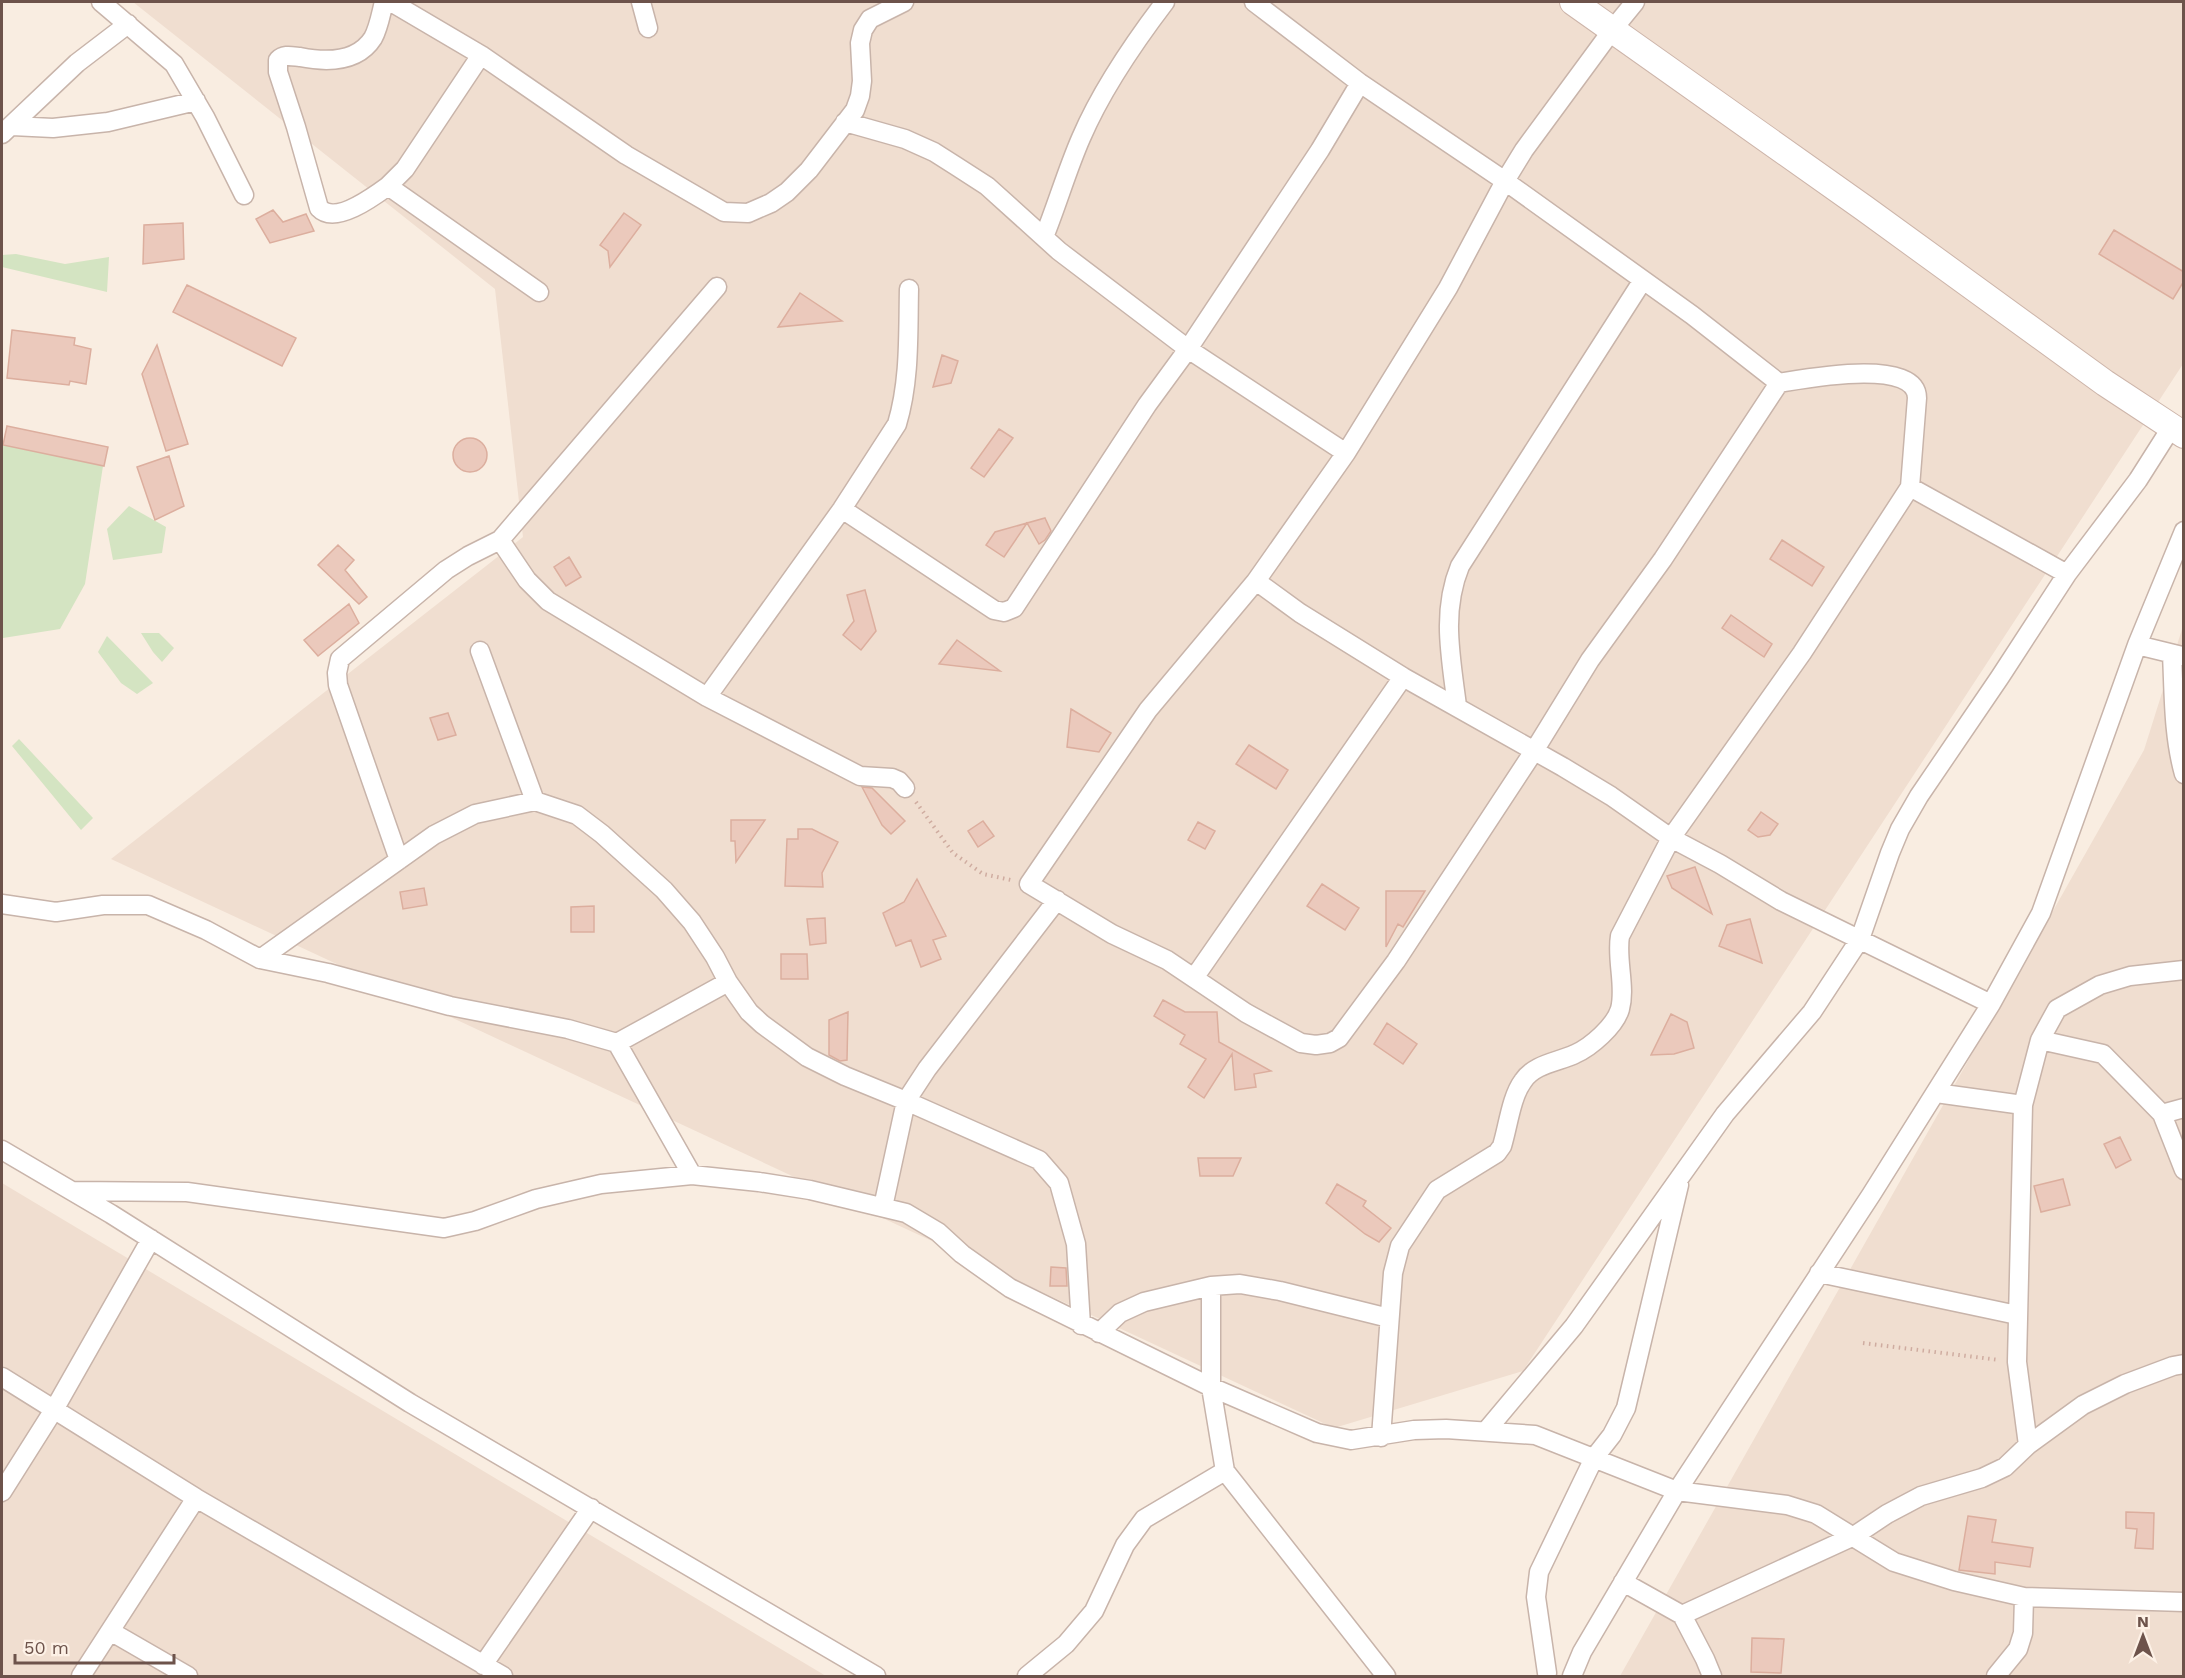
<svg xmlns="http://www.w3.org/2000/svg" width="2185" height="1678" viewBox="0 0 2185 1678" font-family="'Work Sans',sans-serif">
  <rect width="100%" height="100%" fill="#f9ede1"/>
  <path fill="#f0ded0" d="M133,2h2050v362l-660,1007 -189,57 -1223,-569 412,-322 -28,-248z
    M2183,626v1050h-563l524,-926z
    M2,1183l824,493h-824z"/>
  <path fill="#d4e4c2" d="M16,254l49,10 44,-7 -2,35 -105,-25v-12z
    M2,443l101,23 -18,118 -25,45 -57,9 -1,2z
    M129,506l37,21 -4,26 -49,7 -6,-31z
    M141,633h18l15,15 -12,14 -9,-10z
    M107,636l46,47 -16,11 -16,-11 -23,-31z
    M19,739l74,79 -12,12 -69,-84z"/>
  <path fill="#ebc9bc" stroke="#dcae9e" stroke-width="1.5" d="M273,210l10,12 23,-8 8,17 -44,12 -14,-24z
    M624,213l17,12 -31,42 -2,-16 -8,-6z
    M183,223l1,36 -41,5 1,-39z
    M2114,230l70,42v9l-11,18 -74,-45z
    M187,285l109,53 -14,28 -109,-54z
    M800,293l42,28 -64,6z
    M12,330l63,8 -1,7 17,4 -5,35 -16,-3 -1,4 -62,-7z
    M157,345l31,99 -22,7 -24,-77z
    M942,355l16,6 -7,22 -18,4z
    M7,426l101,21 -4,19 -101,-21z
    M999,429l14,9 -29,39 -13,-9z
    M453 455a17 17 0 1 1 34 0a17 17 0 1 1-34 0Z
    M169,456l15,50 -29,14 -18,-53z
    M1045,518l6,13 -6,9 -6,4 -12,-21 -23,34 -18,-12 9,-13z
    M1782,540l42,27 -12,19 -42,-27z
    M338,545l16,15 -9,10 22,27 -8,7 -41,-39z
    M569,557l12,20 -15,9 -12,-19z
    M865,590l11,41 -15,19 -18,-15 11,-14 -7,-26z
    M349,604l10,19 -41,33 -14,-16z
    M1731,615l41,29 -8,13 -42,-29z
    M957,640l43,31 -61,-7z
    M1071,709l40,24 -12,19 -32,-5z
    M448,713l8,22 -18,5 -8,-22z
    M1249,745l39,25 -12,19 -40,-25z
    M862,787l10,1 33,33 -14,13 -9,-9z
    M1761,812l17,12 -8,11 -12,2 -10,-7z
    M731,820h34l-29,42 -1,-21h-4z
    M983,821l11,15 -16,11 -10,-16z
    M1198,822l17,9 -10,18 -17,-9z
    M798,829h14l26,13 -16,31 1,14 -38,-1 2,-47h11z
    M1695,867l17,47 -40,-26 -5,-12z
    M917,879l29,57 -13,4 8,19 -20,8 -10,-27 -15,6 -13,-33 21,-11z
    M1322,884l37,24 -14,22 -38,-24z
    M424,888l3,17 -24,4 -3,-17z
    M1386,891h39l-22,36 -5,-3 -12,23z
    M594,906v26h-23v-25z
    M825,918l1,25 -16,2 -3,-26z
    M1750,919l12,44 -43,-17 8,-21z
    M781,954h26l1,25h-27z
    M1163,1000l22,12h32l2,30 52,29 -17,3 2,13 -21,3 -3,-36 -28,44 -16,-11 18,-28 -26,-15 5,-9 -31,-19z
    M848,1012l-1,48 -7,1 -11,-6v-35z
    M1671,1014l16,8 7,26 -20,6 -23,1z
    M1387,1023l30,21 -14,20 -29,-20z
    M2120,1137l11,23 -15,8 -12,-24z
    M1198,1158h43l-8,18h-33z
    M2063,1179l7,26 -29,7 -7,-26z
    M1337,1184l29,17 -3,5 28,22 -12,14 -14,-8 -39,-31z
    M1051,1267l15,1 1,18h-17z
    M2126,1512l28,1 -1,36 -18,-1 2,-19 -11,-1z
    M1968,1516l28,4 -4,22 41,6 -3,19 -35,-5v12l-36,-4z
    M1752,1638l32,1 -3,34 -30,-1z"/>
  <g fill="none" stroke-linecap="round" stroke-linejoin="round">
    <defs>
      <path id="street" d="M101,2l73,62 31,53 39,78
        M384,2c-3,11 -5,25 -11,36 -16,25 -48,24 -73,19 -9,-1 -16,-3 -22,3v12l18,55 23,81c16,17 54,-11 69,-22l151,106
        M641,2l7,26
        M1254,2l106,81 145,98 187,134 87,68
        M1635,2l-22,27 -89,121 -19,31 -57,107 -102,165 -90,128 44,32 103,64 160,90 48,29 60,42 49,26 61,37 210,103
        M481,55l145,100 98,57 24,1 23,-10 16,-11 22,-22 46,-60 5,-14 2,-15 -2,-38 3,-13 7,-11 34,-17
        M845,122l60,17 29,13 22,14 31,20 72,65 129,98 158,104
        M12,126l41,2 55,-6 88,-21
        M2,134l75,-71 51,-39
        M388,186l17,-17 76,-114 -90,-53
        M1044,237c13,-32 23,-67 37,-99 21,-49 52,-94 84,-136
        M842,509l152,101 10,2 10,-4 133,-203 41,-56 132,-199 40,-67
        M500,540l27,40 21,21 159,96 153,79 32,2 7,3 6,7
        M1256,581l-108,129 -119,174 83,50 55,26 79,53 55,30 15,2 14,-2 9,-5 57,-77 138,-210 56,-91 73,-101 116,-176c25,-4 138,-26 138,15l-7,89
        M2137,645l45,11
        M480,651l55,150
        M2172,654c2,40 1,81 12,120
        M707,697l135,-188 55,-85c13,-43 11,-90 12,-135
        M1457,706c-6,-48 -16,-94 3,-140l183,-286
        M399,860l-61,-175 -1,-12 3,-14 106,-89 22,-14 32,-16 217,-253
        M2,904l54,8 47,-7h45l58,25 54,29 68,14 122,33 118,23 49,14 75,132
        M260,959l174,-124 41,-21 60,-13 42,14 25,19 62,56 28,32 23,35 13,25 21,30 13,12 45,33 38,19 61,25 133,59 20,23 17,61 5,81
        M1194,978l209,-301
        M2040,1040l17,-31 43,-24 30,-9 54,-6
        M617,1043l111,-61
        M1936,1093l87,12
        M2162,1114l22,-6
        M2,1150l109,64 299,189 466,273
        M72,1191l115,1 257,36 31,-7 61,-22 65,-15 91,-9 67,7 51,8 96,23 32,19 24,22 48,34 201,99 106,46 34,7 63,-10 32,-1 89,6 142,56 110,14 29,9 78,48 60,19 70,16 160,5
        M883,1207l23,-106 21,-32 130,-169
        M1819,1273l198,42
        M1211,1286v101l14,84 161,205
        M1099,1333l21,-20 24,-11 67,-16 29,-2 40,7 109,27
        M2,1377l194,121 307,178
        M1486,1431l88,-105 151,-212 87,-102 48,-73 30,-86 10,-24 19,-33 81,-119 67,-103 71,-94 33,-52
        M1381,1437l12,-164 7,-27 37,-56 60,-37 5,-7c6,-19 9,-49 21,-65 11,-17 35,-19 52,-27 16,-7 40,-28 45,-45 6,-22 -4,-50 0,-73l51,-98 131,-185 108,-166 157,87
        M2028,1445l-11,-83 6,-257 17,-65 63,14 59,60 22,56
        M2,1492l53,-84 96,-169
        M1623,1582l59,33 23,44 7,17
        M1682,1615l172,-79 33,-22 34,-18 61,-18 23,-11 23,-22 55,-40 42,-21 48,-18 11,-2
        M110,1631l78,45
        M483,1665l108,-157
        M1547,1673l-11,-76 3,-25 55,-114 18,-23 14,-27 53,-223
        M81,1676l115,-178
        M1027,1676l39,-32 28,-33 31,-66 19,-26 81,-48
        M1572,1676l10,-24 95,-161 194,-296 120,-191 50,-91 96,-268 47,-114
        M1996,1676l22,-27 5,-16 1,-36"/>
      <path id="secondary" d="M1573,2l291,206 241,175 79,52"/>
    </defs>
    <use href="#street" stroke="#c8b4aa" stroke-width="21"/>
    <use href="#secondary" stroke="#cdb5aa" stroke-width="28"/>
    <path stroke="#cfaca0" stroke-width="4" stroke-dasharray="1.5 4.5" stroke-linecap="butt" d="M916,802l37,51 30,21 28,6
      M1863,1343l136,17"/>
    <use href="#street" stroke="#fff" stroke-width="18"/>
    <use href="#secondary" stroke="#fff" stroke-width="26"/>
  </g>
  <rect width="2185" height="1678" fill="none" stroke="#6d534b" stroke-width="6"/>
  <g transform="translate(2143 1636)" stroke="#fdf1e6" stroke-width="4.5" paint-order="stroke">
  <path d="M0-4.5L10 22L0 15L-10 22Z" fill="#6d534b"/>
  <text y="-9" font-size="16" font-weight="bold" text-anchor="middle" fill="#6d534b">N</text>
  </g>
  <path d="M15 1654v9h159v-9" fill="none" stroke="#6d534b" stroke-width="3"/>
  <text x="24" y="1654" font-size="18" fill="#6d534b" stroke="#fdf1e6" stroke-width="4.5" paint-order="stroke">50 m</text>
</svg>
